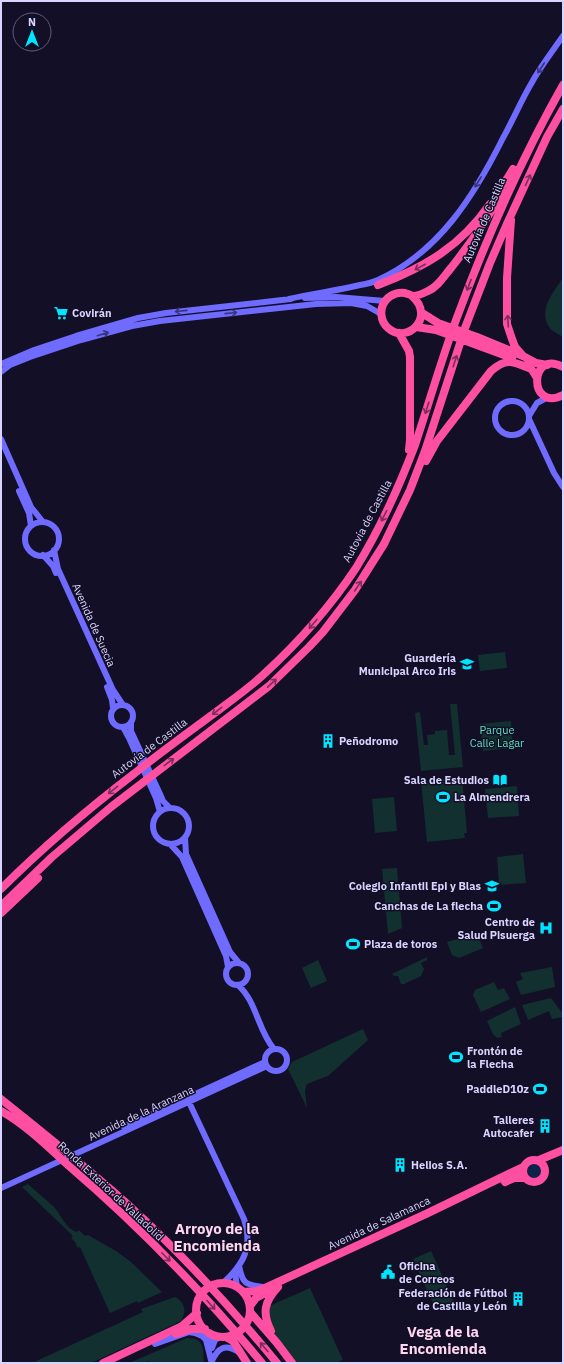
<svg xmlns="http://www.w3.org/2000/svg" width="564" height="1364" viewBox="0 0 564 1364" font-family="'IBM Plex Sans',sans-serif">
  <rect width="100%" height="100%" fill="#130f26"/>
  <path fill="#12302f" d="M562,279h1v58c-4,-3 -10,-5 -13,-9 -13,-17 3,-35 12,-49z
    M505,652l2,16 -27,3 -2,-16z
    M450,704h7l6,63 -42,4 -6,-58 5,-1 4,33h4l-1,-10 8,-1v-3l12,-1 2,25h6z
    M511,721l2,27 -30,3 -3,-27z
    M462,777l5,56h-3l1,5 -38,4 -6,-61z
    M517,786l2,30 -31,2 -3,-29z
    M394,797l3,34 -22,2 -3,-34z
    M523,854l3,29 -27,2 -2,-28z
    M397,868l5,60 -14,6 -6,-65z
    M477,934l6,14 -24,10 -7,-3 -5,-13z
    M427,957v3l-6,3 3,6 -3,7 -17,8h-3l-3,-8h-4l-2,-2z
    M318,960l9,21 -16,7 -9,-20z
    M552,967l3,20 -34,8 -5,-13 7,-3 -3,-6z
    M494,982l4,8 6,-2 6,11 -29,13 -8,-17 2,-5z
    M551,998l12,16v3l-11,2 -3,-8 -21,9 -6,-15z
    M515,1007l6,17 -20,9 1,4 -5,1 -4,-4 -6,-13z
    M363,1029l5,11 -40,36 -21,8 -2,7 2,17 -19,-39 4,-7z
    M28,1184c8,8 18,15 26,23 7,8 12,22 23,25l2,-2 6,6 3,-1 28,16 15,11 31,30 -24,11 -1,-2 -27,12 -30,-66 -2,1 -3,-6 -4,-4 2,-2 -51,-49z
    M431,1251l23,51 -18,8 -23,-51z
    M310,1288l33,72 -8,3h-41l-16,-21 -8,-16 -3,-19z
    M175,1297c10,5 12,14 6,24l-90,42h-59l111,-51 -2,-3z
    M187,1338c18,0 16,11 17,25h-54l-2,-2 -5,2h-14z"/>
  <path fill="#0c2248" d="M527 1171a8 8 0 1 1 16 0a8 8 0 1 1-16 0Z"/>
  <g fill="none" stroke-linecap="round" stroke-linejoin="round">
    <path stroke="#6f6bff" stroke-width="6" d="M305,298l31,-1 49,4
      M289,299c24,-6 48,-8 71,-14 6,-1 12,-2 18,-5 61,-28 96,-84 125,-142 10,-18 18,-37 28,-54 9,-17 21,-32 32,-48
      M1,364l33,-14 42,-14 62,-18 28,-5 125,-14
      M1,372l9,-7 20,-8 51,-17 51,-14 28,-5 156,-17 35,-1 16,3 14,8
      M495 418a17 17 0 1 1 34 0a17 17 0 1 1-34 0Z
      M529,416l8,-13 11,-6
      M529,419l25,54 9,14
      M1,439l30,68 12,15
      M19,491l10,22 2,13
      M25 539a17 17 0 1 1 34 0a17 17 0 1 1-34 0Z
      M54,550l4,19 55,121 10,15
      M43,555l10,11 3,7
      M107,687l5,13 1,8
      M111 716a11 11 0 1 1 22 0a11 11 0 1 1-22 0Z
      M131,722v9l29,63 3,7 7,7
      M123,727l6,11 27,60 4,14
      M153 826a18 18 0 1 1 36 0a18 18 0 1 1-36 0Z
      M185,838l1,16 44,98 9,11
      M170,844l12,13 44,99 2,11
      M226 974a11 11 0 1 1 22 0a11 11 0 1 1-22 0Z
      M238,985c19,17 20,46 36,64
      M265 1060a11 11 0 1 1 22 0a11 11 0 1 1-22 0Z
      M188,1100l56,119c9,28 0,45 -21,64
      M124,1127l141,-65
      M1,1188l266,-122
      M239,1265c3,18 6,20 24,22
      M235,1272l2,15
      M209,1333l2,14
      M155,1344l34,-12 6,1 7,3 4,4 5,20
      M212,1348l3,-8 5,-3
      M211,1363c7,-16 14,-20 29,-10"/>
    <path stroke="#ff4fa3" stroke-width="8" d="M497,195l16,-26
      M511,220l-4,58v46l5,15 3,8 8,9
      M378,285c47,-18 82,-38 112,-81
      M412,296c24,21 -5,49 -24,32 -8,-7 -9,-20 -2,-28 5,-6 14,-9 22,-6 2,0 3,2 5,2 4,0 11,-3 15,-5 10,-4 16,-15 23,-23 19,-24 36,-49 52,-76
      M422,313l16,10 39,14 46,19 13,7 11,2
      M416,327l20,3 76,28
      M399,333l10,18 1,6v83l-1,10
      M526,365l6,5 5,8
      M563,367c-34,-19 -35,46 0,28
      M426,461l11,-20 54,-70c15,-13 21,-10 38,-3
      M1,889c42,-42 87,-80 134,-116 26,-21 54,-41 81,-61 16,-12 33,-24 47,-37 35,-32 67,-68 93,-107 24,-39 43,-81 59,-123 14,-42 26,-84 41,-125 30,-81 64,-159 107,-235
      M1,906l51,-49 59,-50 158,-121 40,-39 14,-15 32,-42 29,-46 26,-54 15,-39 40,-123 25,-65 16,-37 41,-89 16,-28
      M1,913l37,-35
      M1,1099c42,34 84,67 124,103 55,50 105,104 152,161
      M1,1111c25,14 47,36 68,55 70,60 134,126 193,197
      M523 1171a11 11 0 1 1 22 0a11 11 0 1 1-22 0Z
      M539,1160l24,-10
      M505,1182l9,-4h11
      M196 1310a27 27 0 1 1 54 0a27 27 0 1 1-54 0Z
      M243,1292l13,-1 9,-3 163,-75 95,-46
      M250,1306l6,-8 13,-7
      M250,1312l27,31 15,20
      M271,1331c-9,-18 -7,-29 7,-44
      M176,1334l15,-5h14
      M226,1337l7,4 14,22
      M103,1363l79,-37 15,-13"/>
  </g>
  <defs><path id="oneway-shaft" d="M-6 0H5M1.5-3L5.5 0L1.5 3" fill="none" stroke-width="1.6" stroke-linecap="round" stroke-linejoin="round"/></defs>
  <g stroke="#38347d">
    <use href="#oneway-shaft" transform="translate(541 68) rotate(123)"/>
    <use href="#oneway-shaft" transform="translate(478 182) rotate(122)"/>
    <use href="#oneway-shaft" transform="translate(181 311) rotate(174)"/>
    <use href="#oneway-shaft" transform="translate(231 313) rotate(-6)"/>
    <use href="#oneway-shaft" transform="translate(103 334) rotate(-16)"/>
  </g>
  <g stroke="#7d2c5e">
    <use href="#oneway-shaft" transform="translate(528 180) rotate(-65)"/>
    <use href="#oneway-shaft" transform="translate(420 267) rotate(152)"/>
    <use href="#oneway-shaft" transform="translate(469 285) rotate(111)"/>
    <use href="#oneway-shaft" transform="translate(508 321) rotate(-93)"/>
    <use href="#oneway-shaft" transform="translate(455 361) rotate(-72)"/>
    <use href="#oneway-shaft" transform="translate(427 408) rotate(108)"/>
    <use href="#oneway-shaft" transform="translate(384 516) rotate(117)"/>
    <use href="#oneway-shaft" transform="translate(358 586) rotate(-56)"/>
    <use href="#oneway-shaft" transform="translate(313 624) rotate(131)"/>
    <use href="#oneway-shaft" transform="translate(272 683) rotate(-43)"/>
    <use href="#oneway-shaft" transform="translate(217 711) rotate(143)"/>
    <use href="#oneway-shaft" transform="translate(169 762) rotate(-37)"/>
    <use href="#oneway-shaft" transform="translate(113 790) rotate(141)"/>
    <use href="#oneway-shaft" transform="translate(166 1257) rotate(45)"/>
    <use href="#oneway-shaft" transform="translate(211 1305) rotate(48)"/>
    <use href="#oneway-shaft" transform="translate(264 1347) rotate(-130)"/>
  </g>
  <defs>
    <symbol id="supermarket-bare" viewBox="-9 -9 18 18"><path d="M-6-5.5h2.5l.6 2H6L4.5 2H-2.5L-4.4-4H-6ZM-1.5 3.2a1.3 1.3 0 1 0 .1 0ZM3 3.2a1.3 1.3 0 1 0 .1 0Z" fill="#00e5ff" stroke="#130f26" stroke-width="2.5" paint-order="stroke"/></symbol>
    <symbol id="school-bare" viewBox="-9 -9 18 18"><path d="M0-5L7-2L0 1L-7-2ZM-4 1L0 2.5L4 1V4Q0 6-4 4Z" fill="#00e5ff" stroke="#130f26" stroke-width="2.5" paint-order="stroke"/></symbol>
    <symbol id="building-bare" viewBox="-9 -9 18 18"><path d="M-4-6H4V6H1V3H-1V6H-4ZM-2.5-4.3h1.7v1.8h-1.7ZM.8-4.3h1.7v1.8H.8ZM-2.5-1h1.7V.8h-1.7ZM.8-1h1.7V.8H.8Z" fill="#00e5ff" stroke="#130f26" stroke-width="2.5" paint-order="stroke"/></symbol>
    <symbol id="library-bare" viewBox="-9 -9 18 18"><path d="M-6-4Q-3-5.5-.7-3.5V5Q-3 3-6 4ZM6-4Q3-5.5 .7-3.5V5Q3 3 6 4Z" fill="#00e5ff" stroke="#130f26" stroke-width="2.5" paint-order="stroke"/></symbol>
    <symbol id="stadium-bare" viewBox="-9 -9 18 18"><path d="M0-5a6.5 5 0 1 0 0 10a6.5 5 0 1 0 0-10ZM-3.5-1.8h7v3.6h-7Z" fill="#00e5ff" stroke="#130f26" stroke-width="2.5" paint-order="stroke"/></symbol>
    <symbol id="hospital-bare" viewBox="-9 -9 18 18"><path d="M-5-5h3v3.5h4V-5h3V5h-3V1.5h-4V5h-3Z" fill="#00e5ff" stroke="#130f26" stroke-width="2.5" paint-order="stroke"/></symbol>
    <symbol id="civic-bare" viewBox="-9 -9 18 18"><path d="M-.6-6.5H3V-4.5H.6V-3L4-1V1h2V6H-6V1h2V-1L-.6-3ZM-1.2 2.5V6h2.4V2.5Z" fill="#00e5ff" stroke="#130f26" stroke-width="2.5" paint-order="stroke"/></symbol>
  </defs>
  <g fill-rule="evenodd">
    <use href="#supermarket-bare" x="51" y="303" width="20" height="20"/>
    <use href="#school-bare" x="457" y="654" width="20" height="20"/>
    <use href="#building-bare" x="318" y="731" width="20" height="20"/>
    <use href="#library-bare" x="490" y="770" width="20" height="20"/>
    <use href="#stadium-bare" x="433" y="787" width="20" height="20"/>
    <use href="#school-bare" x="482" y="876" width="20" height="20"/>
    <use href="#stadium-bare" x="484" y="896" width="20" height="20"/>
    <use href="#hospital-bare" x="536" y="918" width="20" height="20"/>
    <use href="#stadium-bare" x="343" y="934" width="20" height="20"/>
    <use href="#stadium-bare" x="446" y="1047" width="20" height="20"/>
    <use href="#stadium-bare" x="530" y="1079" width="20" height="20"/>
    <use href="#building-bare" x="535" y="1116" width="20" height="20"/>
    <use href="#building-bare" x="390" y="1155" width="20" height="20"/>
    <use href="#civic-bare" x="378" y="1262" width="20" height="20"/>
    <use href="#building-bare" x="508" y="1289" width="20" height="20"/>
  </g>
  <g text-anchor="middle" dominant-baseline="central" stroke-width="3" stroke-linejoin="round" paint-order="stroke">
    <g font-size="11" fill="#d9d4ff" stroke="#130f26">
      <text transform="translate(484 220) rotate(-67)">Autovía de Castilla</text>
      <text transform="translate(367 521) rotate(-62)">Autovía de Castilla</text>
      <text transform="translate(94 625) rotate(66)">Avenida de Suecia</text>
      <text transform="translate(149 748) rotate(-37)">Autovía de Castilla</text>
      <text transform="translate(141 1113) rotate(-25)">Avenida de la Aranzana</text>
      <text transform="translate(111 1191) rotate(43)">Ronda Exterior de Valladolid</text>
      <text transform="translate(379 1223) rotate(-25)">Avenida de Salamanca</text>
    </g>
    <g font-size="11" font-weight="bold" fill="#d9d4ff" stroke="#130f26" text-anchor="end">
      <text x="72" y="313" text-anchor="start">Covirán</text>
      <text x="456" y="658">Guardería<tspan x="456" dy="13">Municipal Arco Iris</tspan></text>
      <text x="339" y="741" text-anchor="start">Peñodromo</text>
      <text x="489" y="780">Sala de Estudios</text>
      <text x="454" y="797" text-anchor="start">La Almendrera</text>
      <text x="481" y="886">Colegio Infantil Epi y Blas</text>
      <text x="483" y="906">Canchas de La flecha</text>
      <text x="535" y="922">Centro de<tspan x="535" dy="13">Salud Pisuerga</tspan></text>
      <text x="364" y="944" text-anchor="start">Plaza de toros</text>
      <text x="467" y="1051" text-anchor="start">Frontón de<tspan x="467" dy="13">la Flecha</tspan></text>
      <text x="529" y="1089">PaddleD10z</text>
      <text x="534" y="1120">Talleres<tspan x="534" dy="13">Autocafer</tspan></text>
      <text x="411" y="1165" text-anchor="start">Helios S.A.</text>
      <text x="399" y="1266" text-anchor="start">Oficina<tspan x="399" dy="13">de Correos</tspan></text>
      <text x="507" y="1293">Federación de Fútbol<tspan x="507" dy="13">de Castilla y León</tspan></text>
    </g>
    <g font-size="11" fill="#5fe0c0" stroke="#130f26">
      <text x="497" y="730">Parque<tspan x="497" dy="13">Calle Lagar</tspan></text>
    </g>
    <g font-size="15" font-weight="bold" fill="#ffd6f0" stroke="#130f26">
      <text x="217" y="1228">Arroyo de la<tspan x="217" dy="17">Encomienda</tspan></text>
      <text x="443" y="1331">Vega de la<tspan x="443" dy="17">Encomienda</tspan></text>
    </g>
  </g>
  <rect width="564" height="1364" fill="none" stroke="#d9d4ff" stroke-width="4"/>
  <g transform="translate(32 32)"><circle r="19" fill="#130f26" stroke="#625e7d"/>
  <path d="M0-3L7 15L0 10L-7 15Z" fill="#00e5ff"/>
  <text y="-6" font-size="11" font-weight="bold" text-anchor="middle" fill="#d9d4ff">N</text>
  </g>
</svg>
